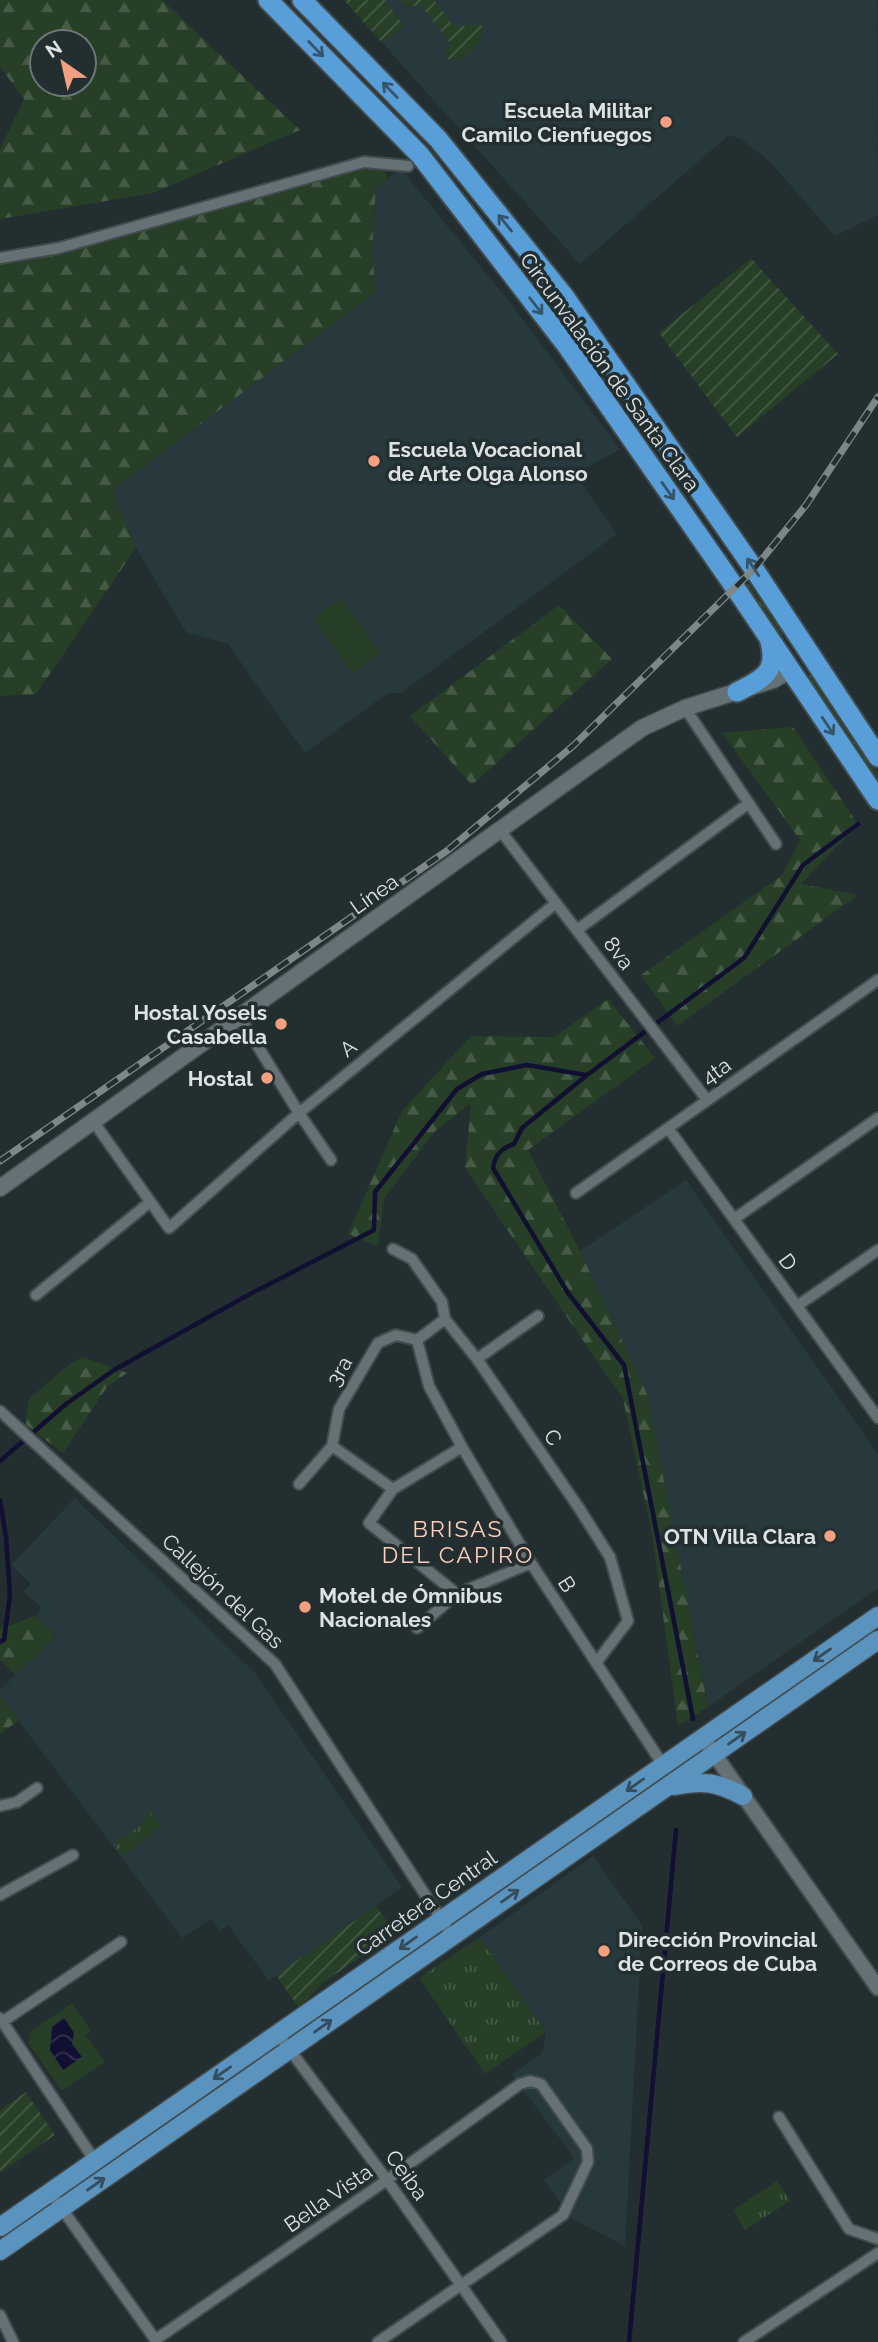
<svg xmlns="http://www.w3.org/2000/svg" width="878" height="2342" viewBox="0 0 878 2342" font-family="Raleway,sans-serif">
  <defs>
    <pattern id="grass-tufts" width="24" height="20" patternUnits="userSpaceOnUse" patternTransform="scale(1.75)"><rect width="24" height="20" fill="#263f26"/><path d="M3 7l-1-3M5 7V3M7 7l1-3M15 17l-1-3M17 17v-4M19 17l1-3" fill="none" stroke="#455b45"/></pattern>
    <pattern id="forest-firs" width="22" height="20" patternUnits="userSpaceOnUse" patternTransform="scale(1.75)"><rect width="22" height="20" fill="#263f26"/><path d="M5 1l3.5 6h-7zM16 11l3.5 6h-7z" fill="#455b45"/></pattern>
    <pattern id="garden-furrows" width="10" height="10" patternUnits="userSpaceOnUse" patternTransform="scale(1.75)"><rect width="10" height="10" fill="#263f26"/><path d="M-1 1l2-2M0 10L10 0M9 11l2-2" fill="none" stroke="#455b45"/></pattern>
    <pattern id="water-waves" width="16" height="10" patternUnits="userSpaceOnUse" patternTransform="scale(1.75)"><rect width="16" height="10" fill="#111032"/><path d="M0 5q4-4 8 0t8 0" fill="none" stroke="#333350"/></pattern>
  </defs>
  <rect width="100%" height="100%" fill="#232e30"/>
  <path fill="#28393d" d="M344,0h533l1,215 -43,21 -66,-75 -27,-21 -13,-5 -149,129z
    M401,169l111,136 108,144 -45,25 42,60 -216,159h-13l-83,60 -77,-109 -42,-12 -50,-84 -24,-57 264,-199 -4,-40 4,-65z
    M686,1180l192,274v134l-170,119 -61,-313 -67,-143z
    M75,1498l181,176 146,213 -133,94 -41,-56 -8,5 -9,-11 -29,19 -182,-242v-6l56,-54 -21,-20 7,-8 -19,-17 8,-7 -20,-19z
    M593,1856l49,69 -17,321 -53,-27 -28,-39 30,-22 -62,-83 31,-23 3,-20 -66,-95z"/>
  <path fill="url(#grass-tufts)" d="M749,584l32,44 4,17 -40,-56z
    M811,673l67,100v13l-71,-105z
    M148,1808l13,19 -39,29 -8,-12 31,-22z
    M480,1937l66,95 -61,42 -66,-96z
    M777,2181l13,20 -45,29 -12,-20z"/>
  <path fill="url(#forest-firs)" fill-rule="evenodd" d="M0,0h162l138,130 -147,63 -153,26v-70l24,-50 -24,-32zM42,42h42v42h-42z
    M370,166l14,3 4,9 -12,9 -4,65 4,40 -264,199 24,57 -100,146 -36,2v-432l59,-9z
    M559,605l53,54 -140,126 -62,-69z
    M793,727l65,97 -57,60 57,11 -181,131 -36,-51 141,-100 18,-35 -78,-107z
    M608,999l47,59 -127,92 52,101 67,143 61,313 -30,19 -26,-192 -29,-135 -158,-231 6,-65 -37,29 -50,67 -6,47 -30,-12 54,-123 69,-75 83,1z
    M83,1357l44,16 -20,14 -44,66 -38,-29 4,-25 42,-36z
    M35,1616l21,20 -40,39 -16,-15v-31z
    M0,1696l19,24 -19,14z"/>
  <path fill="url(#garden-furrows)" d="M344,0h41l19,26 -22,17z
    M402,0h32l21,27 26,-3c5,19 -18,45 -37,33l6,-14 -29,-37h-15z
    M751,258l87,96 -101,83 -78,-104z
    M376,1906l16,22 -1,8 -67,46 -25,26 -23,-33z
    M26,2092l29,43 -55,38v-63z"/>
  <path fill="#263f26" d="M341,598l39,55 -28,20 -39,-54z
    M72,2003l19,28 -5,4 19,27 -43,29 -34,-48 3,-12z"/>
  <path fill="url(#water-waves)" d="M64,2018l10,15 -2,11 10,13 -19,13 -13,-20 2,-23z"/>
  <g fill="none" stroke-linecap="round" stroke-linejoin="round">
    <path stroke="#111032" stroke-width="4.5" d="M0,1461l66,-57 48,-34 136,-76 124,-64 1,-38 82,-103 25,-15 45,-9 59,10
      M0,1500l6,37 4,58 -6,45 -4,2
      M693,1719l-69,-354 -56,-72 -75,-125c2,-14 9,-20 21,-24l8,-16 65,-53 157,-117 59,-93 55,-41
      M629,2342l47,-512"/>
    <defs>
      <path id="minor" d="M0,258l59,-10 305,-86 44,4
        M685,708l91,136
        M500,830l207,270
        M577,930l172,-127
        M239,1016l60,97 32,47
        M93,1121l76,107 130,-115 257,-210
        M668,1128l210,290
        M576,1193l302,-213
        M734,1219l144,-101
        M393,1249l19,10 30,43 3,17 32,40 102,149 31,49 18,64 -32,42
        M36,1295l114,-93
        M797,1306l81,-56
        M417,1340l12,46 33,61 69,116 132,202
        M417,1340l28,-21
        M477,1359l61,-43
        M0,1411l275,253 177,272
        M332,1446l61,43
        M299,1484l33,-38 7,-37 39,-66 18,-8 21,5
        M457,1594l-88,-71 24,-34 69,-42
        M417,1628l40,-34 74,-31
        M0,1806l17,-4 20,-14
        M0,1895l73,-40
        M0,2018l95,143
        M2,2022l119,-80
        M278,2034l109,146 114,162
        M779,2117l70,112 29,10
        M50,2192l107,150
        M0,2315l13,27
        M155,2340l232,-160 133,-96 10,-3 11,3 46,65 1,13 -25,53 -185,127
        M744,2342l134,-89"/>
      <path id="tertiary" d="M703,1738l175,250"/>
      <path id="secondary" d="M0,1188l642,-460 43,-20 88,-28 17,-10"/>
      <path id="primary" d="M674,1786c29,-6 43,-4 69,10
        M0,2227l878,-611
        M0,2251l878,-611"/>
      <path id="trunk" d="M268,0l152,155 147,191 169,243 142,211
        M302,0l136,139 126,157 190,273 124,188
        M737,692c25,-13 41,-19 33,-50"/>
    </defs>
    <use href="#minor" stroke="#424b4d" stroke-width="14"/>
    <use href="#tertiary" stroke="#424b4d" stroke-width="18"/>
    <use href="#secondary" stroke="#424b4d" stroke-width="19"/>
    <use href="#primary" stroke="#424b4d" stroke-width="21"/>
    <use href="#trunk" stroke="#424b4d" stroke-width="23"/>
    <use href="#minor" stroke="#657174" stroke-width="10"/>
    <use href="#tertiary" stroke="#657174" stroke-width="14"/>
    <use href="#secondary" stroke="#657174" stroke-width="16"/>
    <use href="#primary" stroke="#5b93bf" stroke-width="18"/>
    <use href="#trunk" stroke="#589ed8" stroke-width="19"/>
    <defs>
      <path id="rail" d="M0,1161l448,-311 125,-104 181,-177 52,-64 72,-108"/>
    </defs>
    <use href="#rail" stroke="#7d8688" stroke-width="7"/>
    <use href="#rail" stroke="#232e30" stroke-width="4.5" stroke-dasharray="13" stroke-linecap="butt"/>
  </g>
  <defs><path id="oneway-shaft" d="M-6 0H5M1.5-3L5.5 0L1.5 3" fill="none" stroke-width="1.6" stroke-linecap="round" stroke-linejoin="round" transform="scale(1.75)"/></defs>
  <g stroke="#36556b">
    <use href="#oneway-shaft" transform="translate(316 49) rotate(46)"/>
    <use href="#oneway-shaft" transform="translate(390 90) rotate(-134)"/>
    <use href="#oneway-shaft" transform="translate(505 223) rotate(-129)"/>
    <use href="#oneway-shaft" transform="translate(536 306) rotate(52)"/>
    <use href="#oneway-shaft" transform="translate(668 491) rotate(55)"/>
    <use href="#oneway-shaft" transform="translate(753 567) rotate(-124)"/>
    <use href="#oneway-shaft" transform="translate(828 726) rotate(56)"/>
  </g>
  <g stroke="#344c5b">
    <use href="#oneway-shaft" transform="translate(822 1655) rotate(145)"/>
    <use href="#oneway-shaft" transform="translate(737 1738) rotate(-35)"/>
    <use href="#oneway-shaft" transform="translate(635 1785) rotate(145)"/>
    <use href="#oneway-shaft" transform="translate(510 1896) rotate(-35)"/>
    <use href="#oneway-shaft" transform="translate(408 1943) rotate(145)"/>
    <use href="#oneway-shaft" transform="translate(323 2026) rotate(-35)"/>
    <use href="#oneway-shaft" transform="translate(222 2073) rotate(145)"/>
    <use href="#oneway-shaft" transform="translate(96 2184) rotate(-35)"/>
  </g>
  <g fill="#f2a080" stroke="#232e30" stroke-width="2.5">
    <circle cx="666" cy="122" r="7"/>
    <circle cx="374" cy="461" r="7"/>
    <circle cx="281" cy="1024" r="7"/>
    <circle cx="267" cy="1078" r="7"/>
    <circle cx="830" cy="1536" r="7"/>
    <circle cx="305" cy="1607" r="7"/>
    <circle cx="604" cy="1951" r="7"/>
  </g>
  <g text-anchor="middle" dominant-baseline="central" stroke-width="7" stroke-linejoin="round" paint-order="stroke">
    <g font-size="21" font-weight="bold" fill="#dde3e5" stroke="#232e30" text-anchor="end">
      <text x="652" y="110">Escuela Militar<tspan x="652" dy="24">Camilo Cienfuegos</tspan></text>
      <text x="388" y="449" text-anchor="start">Escuela Vocacional<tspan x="388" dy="24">de Arte Olga Alonso</tspan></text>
      <text x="267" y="1012">Hostal Yosels<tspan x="267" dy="24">Casabella</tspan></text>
      <text x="253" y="1078">Hostal</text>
      <text x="816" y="1536">OTN Villa Clara</text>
      <text x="319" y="1595" text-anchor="start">Motel de Ómnibus<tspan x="319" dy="24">Nacionales</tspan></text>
      <text x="618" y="1939" text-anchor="start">Dirección Provincial<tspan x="618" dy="24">de Correos de Cuba</tspan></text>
    </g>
    <g font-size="21" fill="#dde3e5" stroke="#232e30">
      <text transform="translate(610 372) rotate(54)">Circunvalación de Santa Clara</text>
      <text transform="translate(374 894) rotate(-35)">Línea</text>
      <text transform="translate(619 953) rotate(53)">8va</text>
      <text transform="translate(348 1048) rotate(-39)">A</text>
      <text transform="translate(716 1071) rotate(-35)">4ta</text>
      <text transform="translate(788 1262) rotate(54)">D</text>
      <text transform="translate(339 1371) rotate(-60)">3ra</text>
      <text transform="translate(553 1437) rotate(55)">C</text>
      <text transform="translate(567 1584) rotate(57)">B</text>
      <text transform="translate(223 1591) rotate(43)">Callejón del Gas</text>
      <text transform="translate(426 1903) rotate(-35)">Carretera Central</text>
      <text transform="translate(407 2175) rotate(54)">Ceiba</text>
      <text transform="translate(328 2198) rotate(-35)">Bella Vista</text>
    </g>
    <g font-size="23" letter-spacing="2" fill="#fecebb" stroke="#232e30">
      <text x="458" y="1528">BRISAS<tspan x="458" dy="26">DEL CAPIRO</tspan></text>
    </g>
  </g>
  <g transform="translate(63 63) rotate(326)"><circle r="33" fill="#232e30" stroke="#6d7678" stroke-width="2"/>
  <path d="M0-5L12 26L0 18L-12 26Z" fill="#f2a080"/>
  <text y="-10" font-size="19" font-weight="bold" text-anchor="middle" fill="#dde3e5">N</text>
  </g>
</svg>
